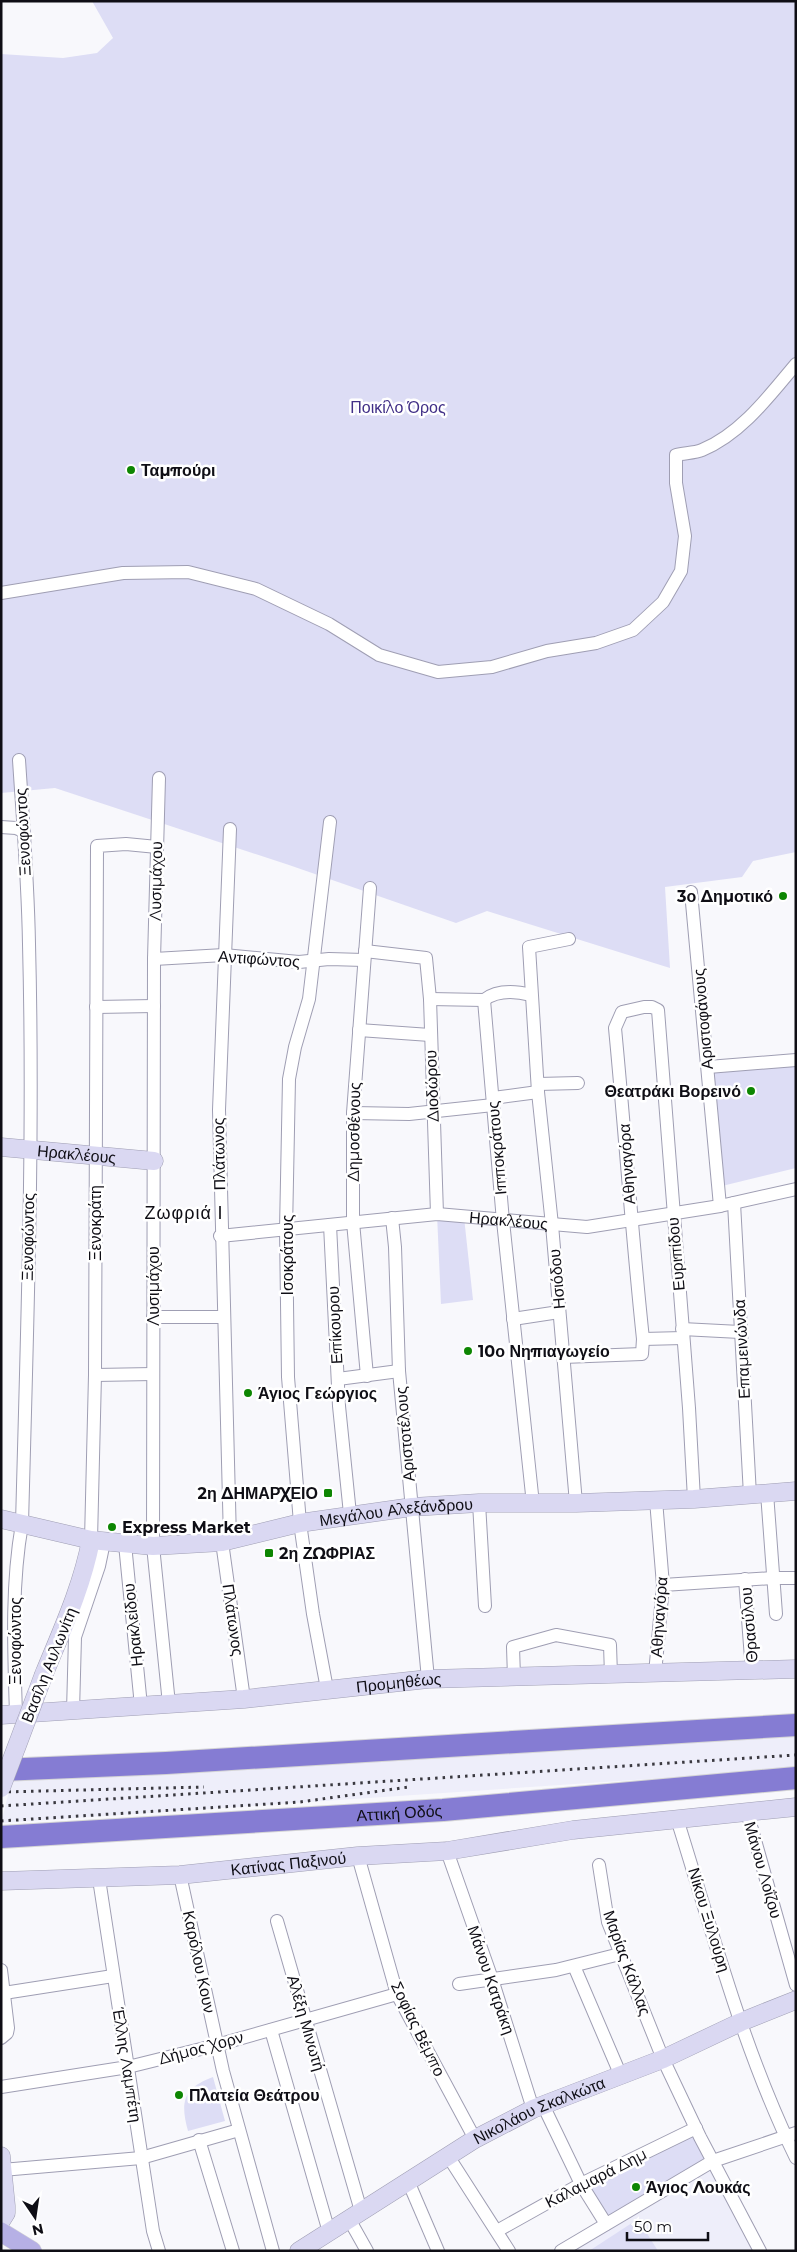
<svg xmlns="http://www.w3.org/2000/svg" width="797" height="2252" viewBox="0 0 797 2252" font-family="Montserrat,sans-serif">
  <rect width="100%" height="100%" fill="#f8f8fc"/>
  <path fill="#eeeefa" d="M796,1735v34l-795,54 11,-44z
    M713,2161l47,90h-198z"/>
  <path fill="#ddddf5" d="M92,1h704v851l-43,9 -11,16 -77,10 5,81 -183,-57 -31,12 -167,-58 -234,-77 -54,5v-739l62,4 34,-5 16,-15z
    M794,1066l2,2v100l-74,18 -8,-113z
    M437,1214l27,3 9,83 -32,4z
    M213,2077l12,44 -37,10c-8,-29 -5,-43 25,-54z
    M696,2128l17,33 -107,63 -25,-40z
    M638,2219l20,32h-69z"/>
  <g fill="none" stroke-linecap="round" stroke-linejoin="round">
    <defs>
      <g id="street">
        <path d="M1,593l122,-20 65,-1 68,17 73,35 50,31 59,17 54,-5 55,-16 49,-8 37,-13 30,-28 18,-31 4,-35 -9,-53v-28c8,-2 19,-2 26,-5 39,-16 68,-55 94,-86"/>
        <path d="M159,778l-5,181 -1,587 16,158"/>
        <path d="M1,827l15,1 7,3"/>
        <path d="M691,892l29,314"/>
        <path d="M569,939l-40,8 9,145 14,133 24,278"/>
        <path d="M365,951l61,7 4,41 7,215"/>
        <path d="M154,959l70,-4 75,7 30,-3 35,1"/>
        <path d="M430,999l54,1"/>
        <path d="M484,1000l19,221 30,283"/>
        <path d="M484,1000c13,-10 31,-9 47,-5"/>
        <path d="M96,1007l58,-1"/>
        <path d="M359,1030l71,5"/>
        <path d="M708,1067l88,-7"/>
        <path d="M538,1084l40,-1"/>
        <path d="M493,1098l45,-6"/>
        <path d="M353,1113l56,1 84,-9"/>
        <path d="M734,1203l16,292"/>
        <path d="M392,1218l3,29 4,124 29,308"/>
        <path d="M330,1225l9,181 11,108"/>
        <path id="s1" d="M220,1236l217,-22 150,13 133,-21 76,-17"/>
        <path d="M153,1317h70"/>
        <path d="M513,1319l46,-7"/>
        <path d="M682,1329l58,3"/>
        <path d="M643,1339l40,-1"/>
        <path d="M563,1357l79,-3 1,-15c-11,-103 -18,-207 -28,-311l7,-16 22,-5h8l6,3 31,398 5,91"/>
        <path d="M95,1375l58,-1"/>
        <path d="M367,1376l-14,-154v-109l17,-225"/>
        <path d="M338,1379l61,-8"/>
        <path d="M767,1493l9,121"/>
        <path d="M479,1503l6,103"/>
        <path d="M91,1540l4,-165 2,-529 29,-2 31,3"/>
        <path d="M230,1540l-11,-430 11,-281"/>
        <path d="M222,1542l22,157"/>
        <path d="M125,1544l16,162"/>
        <path d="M745,1579l7,93"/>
        <path d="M663,1585l110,-7h23"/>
        <path d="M655,1674l8,-89 -7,-85"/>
        <path d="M514,1677l-1,-30 43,-12 54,10 1,30"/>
        <path d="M327,1689l-14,-75 -13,-91 -12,-146 -2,-147 3,-151 6,-32 14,-48 21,-177"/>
        <path d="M73,1711l2,-74 24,-71 5,-24"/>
        <path d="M16,1714c-2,-63 -5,-128 6,-190 5,-193 12,-387 7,-580 -1,-62 -6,-123 -10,-184"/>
        <path d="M747,1812l49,173"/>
        <path d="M677,1819c36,114 66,231 119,339"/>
        <path d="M447,1851l45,128 41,130"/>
        <path d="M358,1856l39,138 78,145"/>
        <path d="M599,1865l9,57 55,137 37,78 60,114"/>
        <path d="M180,1875l43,196 50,180"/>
        <path d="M99,1879l54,352 6,20"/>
        <path d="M277,1921l84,290"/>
        <path d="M574,1966l47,110"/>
        <path d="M1,1970l7,58 -1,5 -6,5"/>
        <path d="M459,1984l97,-14 64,-16"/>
        <path d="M4,1993l109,-17"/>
        <path d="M271,2030l58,202"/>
        <path d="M1,2087l127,-20 89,-22 180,-51"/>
        <path d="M543,2105l38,79 25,40"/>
        <path d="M199,2140l34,111"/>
        <path d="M448,2156l61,95"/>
        <path d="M2,2170l139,-12 98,-28"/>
        <path d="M408,2181l30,70"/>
        <path d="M349,2219l18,32"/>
        <path d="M497,2231l84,-47 115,-56"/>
        <path d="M561,2251l152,-90 83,-28"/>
      </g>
      <g id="secondary">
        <path id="s2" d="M1,1147l153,14"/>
        <path id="s3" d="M1,1519l90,21 62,6 69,-4 78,-19 112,-16 67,-4h97l118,-4 102,-8"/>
        <path d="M44,1674c18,-44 38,-87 47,-134"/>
        <path id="s4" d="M1,1715l243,-16 184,-20 368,-10"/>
        <path id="s5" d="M1,1881l179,-6 178,-19 89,-5 126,-21 223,-23"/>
        <path d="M1,2156l5,50v7l-5,8"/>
        <path id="s6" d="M299,2251l176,-112 58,-30 130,-50 78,-37 55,-22"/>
      </g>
      <path id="primary" d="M1,2232l31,19"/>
      <g id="highway">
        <path d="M1,1770l165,-7 630,-38"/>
        <path id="s7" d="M1,1837l442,-27 353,-32"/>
      </g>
    </defs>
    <use href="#street" stroke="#9f9eb3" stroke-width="14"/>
    <use href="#secondary" stroke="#9f9eb3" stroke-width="19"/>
    <use href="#primary" stroke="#d4d4d5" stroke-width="20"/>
    <use href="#highway" stroke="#d4d4d5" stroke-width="24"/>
    <use href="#street" stroke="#fff" stroke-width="12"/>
    <use href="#secondary" stroke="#dad8f2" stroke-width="18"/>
    <use href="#primary" stroke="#b6b0e5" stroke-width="19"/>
    <use href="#highway" stroke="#857cd3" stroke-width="22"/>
    <path stroke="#3a3940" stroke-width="3" stroke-dasharray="2.5 5" stroke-linecap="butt" d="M1,1792l203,-5
      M1,1806l795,-51
      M1,1821l299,-19 109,-15"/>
    <defs>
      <path id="secondary-bridge" d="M1,1788l43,-114"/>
    </defs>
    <use href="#secondary-bridge" stroke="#9f9eb3" stroke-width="19" stroke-linecap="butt"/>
    <use href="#secondary-bridge" stroke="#dad8f2" stroke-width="18"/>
  </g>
  <g fill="#0d8602" stroke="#fff" stroke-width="2">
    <circle cx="131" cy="470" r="5"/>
    <circle cx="783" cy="896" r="5"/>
    <circle cx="751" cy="1091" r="5"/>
    <circle cx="468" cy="1351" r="5"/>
    <circle cx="248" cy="1393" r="5"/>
    <rect x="323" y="1488" width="10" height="10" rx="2.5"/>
    <circle cx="112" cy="1527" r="5"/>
    <rect x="264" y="1548" width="10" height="10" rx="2.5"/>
    <circle cx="179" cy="2095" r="5"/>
    <circle cx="636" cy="2187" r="5"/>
  </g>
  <g text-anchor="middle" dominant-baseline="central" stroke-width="5" stroke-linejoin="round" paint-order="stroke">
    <g font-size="16" fill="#412f87" stroke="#fff">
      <text x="398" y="407">Ποικίλο Όρος</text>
    </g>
    <g font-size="16" font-weight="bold" fill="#0f0e15" stroke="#fff" text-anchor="start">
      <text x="141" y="470">Ταμπούρι</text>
      <text x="773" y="896" text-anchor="end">3ο Δημοτικό</text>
      <text x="741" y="1091" text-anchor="end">Θεατράκι Βορεινό</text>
      <text x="478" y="1351">10ο Νηπιαγωγείο</text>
      <text x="258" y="1393">Άγιος Γεώργιος</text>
      <text x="318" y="1493" text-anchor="end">2η ΔΗΜΑΡΧΕΙΟ</text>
      <text x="122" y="1527">Express Market</text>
      <text x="279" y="1553">2η ΖΩΦΡΙΑΣ</text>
      <text x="189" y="2095">Πλατεία Θεάτρου</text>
      <text x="646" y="2187">Άγιος Λουκάς</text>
    </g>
    <g font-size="16" fill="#0f0e15" stroke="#fff">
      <text transform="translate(23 832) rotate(-93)">Ξενοφώντος</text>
      <text transform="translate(156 881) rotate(-89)">Λυσιμάχου</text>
      <text transform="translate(259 959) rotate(4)">Αντιφώντος</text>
      <text transform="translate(703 1019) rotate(-95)">Αριστοφάνους</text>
      <text transform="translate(432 1086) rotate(-92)">Διοδώρου</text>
      <text transform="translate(354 1132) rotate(-89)">Δημοσθένους</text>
      <text transform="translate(497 1148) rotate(-95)">Ιπποκράτους</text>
      <text stroke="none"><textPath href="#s2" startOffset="76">Ηρακλέους</textPath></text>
      <text transform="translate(219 1154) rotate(-91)">Πλάτωνος</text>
      <text transform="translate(627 1164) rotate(-94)">Αθηναγόρα</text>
      <text stroke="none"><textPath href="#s1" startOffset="290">Ηρακλέους</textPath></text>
      <text transform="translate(95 1223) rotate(-90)">Ξενοκράτη</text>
      <text transform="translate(28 1237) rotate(-89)">Ξενοφώντος</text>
      <text transform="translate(676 1254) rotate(-95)">Ευριπίδου</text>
      <text transform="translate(287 1255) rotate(-90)">Ισοκράτους</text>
      <text transform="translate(557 1279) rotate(-95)">Ησιόδου</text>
      <text transform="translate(153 1286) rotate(-90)">Λυσιμάχου</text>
      <text transform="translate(335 1325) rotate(-93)">Επίκουρου</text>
      <text transform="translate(742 1349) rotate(-93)">Επαμεινώνδα</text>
      <text transform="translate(405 1434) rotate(-95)">Αριστοτέλους</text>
      <text stroke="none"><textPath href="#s3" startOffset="401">Μεγάλου Αλεξάνδρου</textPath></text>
      <text transform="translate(659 1617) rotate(-86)">Αθηναγόρα</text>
      <text transform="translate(233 1620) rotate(82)">Πλάτωνος</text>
      <text transform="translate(133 1625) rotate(-96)">Ηρακλείδου</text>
      <text transform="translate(749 1625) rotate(-95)">Θρασύλου</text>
      <text transform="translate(15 1641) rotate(-90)">Ξενοφώντος</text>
      <text transform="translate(49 1665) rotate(-68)">Βασίλη Αυλωνίτη</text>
      <text stroke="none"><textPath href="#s4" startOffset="399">Προμηθέως</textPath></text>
      <text stroke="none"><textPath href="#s7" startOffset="399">Αττική Οδός</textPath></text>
      <text stroke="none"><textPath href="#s5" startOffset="288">Κατίνας Παξινού</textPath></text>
      <text transform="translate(763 1870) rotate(74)">Μάνου Λοΐζου</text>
      <text transform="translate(709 1920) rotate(73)">Νίκου Ξυλούρη</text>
      <text transform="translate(199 1962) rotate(78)">Καρόλου Κουν</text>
      <text transform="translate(627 1963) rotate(70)">Μαρίας Κάλλας</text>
      <text transform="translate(491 1980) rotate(71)">Μάνου Κατράκη</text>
      <text transform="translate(306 2023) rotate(74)">Αλέξη Μινωτή</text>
      <text transform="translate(418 2029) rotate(64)">Σοφίας Βέμπο</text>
      <text transform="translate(201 2048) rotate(-15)">Δήμος Χορν</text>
      <text transform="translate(127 2065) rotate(81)">Έλλης Λαμπέτη</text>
      <text stroke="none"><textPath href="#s6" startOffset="279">Νικολάου Σκαλκώτα</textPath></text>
      <text transform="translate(596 2178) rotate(-27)">Καλαμαρά Δημ</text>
    </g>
    <g font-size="18" letter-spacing="1" fill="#0f0e15" stroke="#fff">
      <text x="184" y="1213">Ζωφριά Ι</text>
    </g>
  </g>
  <rect width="797" height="2252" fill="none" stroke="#0f0e15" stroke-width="5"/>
  <g transform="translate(35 2217) rotate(167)" stroke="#ffffff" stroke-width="4" paint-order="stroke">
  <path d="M0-4L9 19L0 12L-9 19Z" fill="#0f0e15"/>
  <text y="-8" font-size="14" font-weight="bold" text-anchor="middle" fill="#0f0e15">N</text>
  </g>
  <path d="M627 2232v8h81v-8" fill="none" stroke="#0f0e15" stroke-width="2.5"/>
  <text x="634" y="2232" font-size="15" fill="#0f0e15" stroke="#ffffff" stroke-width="4" paint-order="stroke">50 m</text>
</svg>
